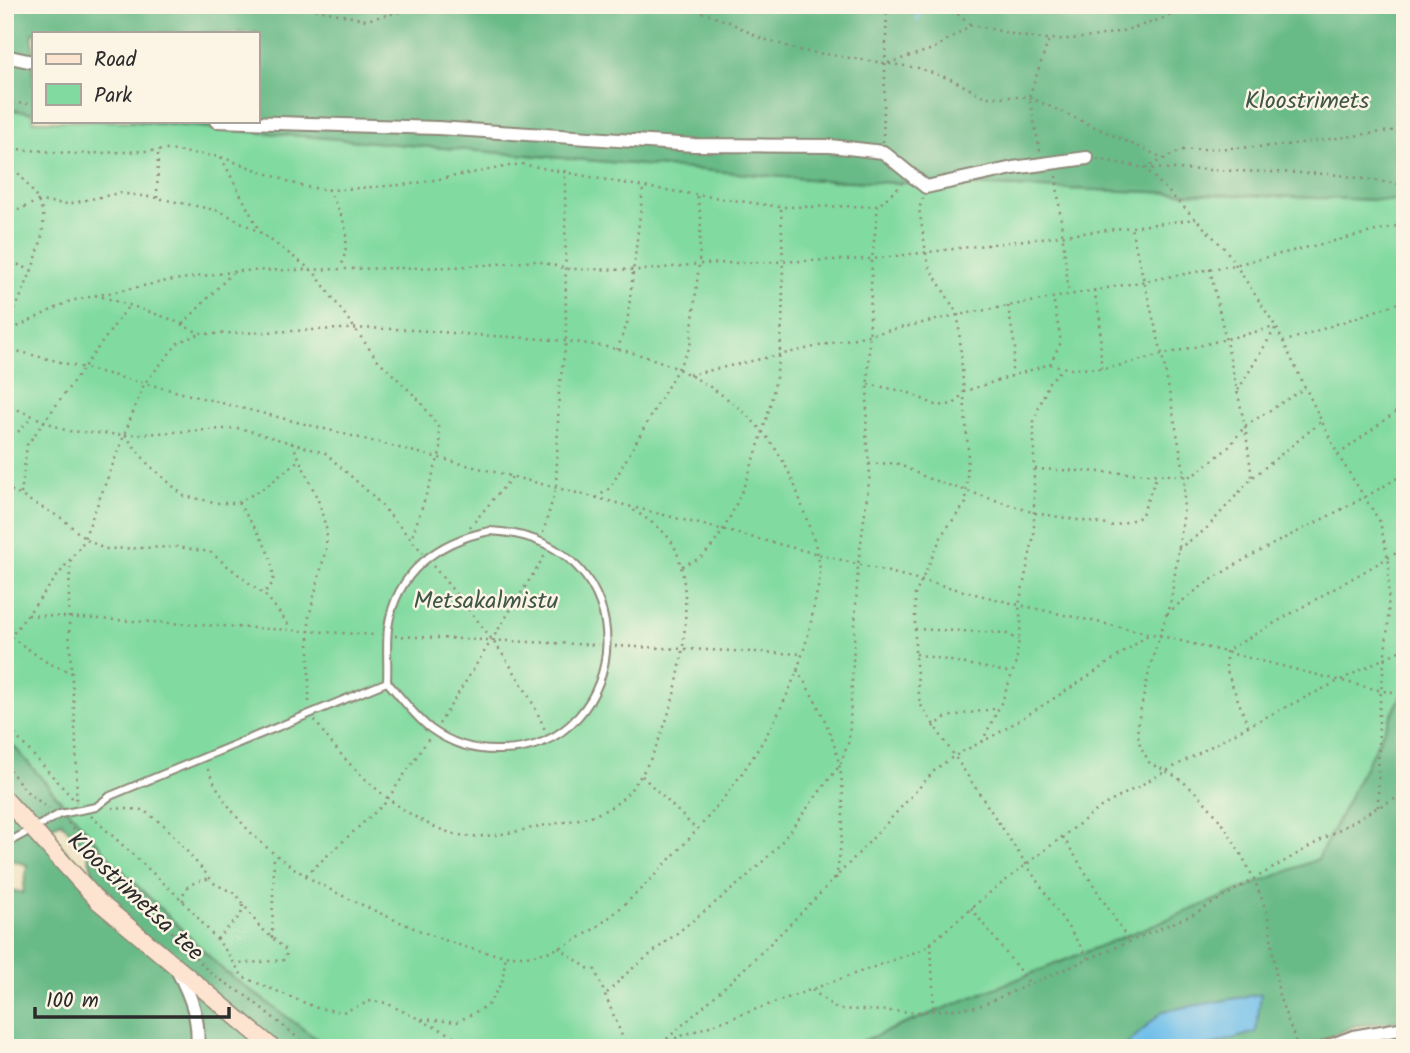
<svg xmlns="http://www.w3.org/2000/svg" width="1410" height="1053" viewBox="0 0 1410 1053" font-family="Kalam,sans-serif">
  <rect width="100%" height="100%" fill="#fcf5e5"/>
  <filter id="ink" filterUnits="userSpaceOnUse"><feTurbulence type="fractalNoise" baseFrequency=".0143" numOctaves="2"/><feDisplacementMap in="SourceGraphic" scale="14" xChannelSelector="R" yChannelSelector="G"/><feConvolveMatrix kernelMatrix="1 2 1 2 8 2 1 2 1" color-interpolation-filters="sRGB"/></filter>
  <filter id="wash" filterUnits="userSpaceOnUse"><feTurbulence type="fractalNoise" baseFrequency=".00686" numOctaves="4" result="noise"/><feDisplacementMap in="SourceGraphic" scale="28" xChannelSelector="R" yChannelSelector="G"/><feGaussianBlur stdDeviation="1.57" result="paint"/><feColorMatrix in="noise" values="0 0 0 0 0 0 0 0 0 0 0 0 0 0 0 0 0 1.4 0 .05"/><feComposite in="paint" operator="in"/></filter>
  <g filter="url(#wash)">
    <rect width="100%" height="100%" fill="#f0e4c5"/>
    <path fill="#81daa0" stroke="#568266" stroke-width="2" d="M5,109l28,4v8h94l692,59 586,21v488l-87,170 -473,189h-516l-105,-77 -109,-107 -110,-128z"/>
    <path fill="#68ba86" stroke="#4a7258" stroke-width="2" fill-rule="evenodd" d="M5,5h1400v196l-586,-21 -692,-59h130v-88h-224v80l-28,-4z
      M1405,689v331l-51,6 -51,22h-458l473,-189z
      M5,736l110,128 109,107 105,77h-324v-160l18,5 4,-28 -22,-7zM61,822l26,28 9,35 -50,-56z"/>
    <path fill="#6fbfea" stroke="#4d758a" stroke-width="2" d="M1261,994l-5,38 -54,16 -78,-1 39,-36z"/>
    <g fill="none" stroke-linecap="round" stroke-linejoin="round">
      <path stroke="#6fbfea" stroke-width="3.5" d="M918,19l1,-14"/>
    </g>
  </g>
  <g filter="url(#ink)">
    <g fill="none" stroke-linecap="round" stroke-linejoin="round">
      <defs>
        <path id="service" d="M490,531c163,9 144,218 11,219 -25,1 -49,-6 -70,-21 -16,-12 -30,-32 -44,-47 1,-18 -1,-37 1,-54 8,-56 50,-87 102,-97z
          M5,844l55,-30 36,-7 14,-11 277,-114"/>
        <path id="minor" d="M5,56l28,6
          M216,121l222,7 256,17 136,1 53,6 43,35 87,-19 74,-10
          M178,972c13,24 22,48 19,76
          M1324,1048l29,-11 52,-9"/>
        <path id="secondary" d="M5,799l93,102 175,147"/>
      </defs>
      <use href="#service" stroke="#8e8878" stroke-width="10"/>
      <use href="#minor" stroke="#8e8878" stroke-width="16"/>
      <use href="#secondary" stroke="#8e8878" stroke-width="19"/>
      <path stroke="#8e8878" stroke-width="2.5" stroke-dasharray="2 5" stroke-linecap="butt" d="M295,5l71,15 63,-15
        M682,5l47,17 31,16 43,13 115,17 35,12 32,17h44l134,61
        M947,5l24,20
        M888,63l45,-14 38,-24c25,4 53,14 79,14 51,2 99,-14 146,-34
        M5,103l28,1
        M883,142l4,-137
        M5,148l73,6 90,-4 53,7 83,30 29,3 79,-6 109,-20 123,23 137,20 97,-1 24,-22
        M1040,151l-11,-54 20,-58
        M5,157c13,17 31,34 37,54 9,26 -25,94 -37,119
        M221,157l39,75
        M1097,159l48,9 186,6 74,11
        M1056,176l13,118
        M328,189c17,32 24,44 13,79
        M157,198l1,-46
        M923,198l-4,11 9,56 30,50 10,135 -2,53 -23,30 -28,62v59l5,50 169,255
        M5,216l33,-15 30,3 51,-11 38,5 63,13 41,22 53,39 62,86 43,42 19,26 3,24 -29,87
        M5,259l28,12
        M1210,269l35,157 7,52
        M1094,290l6,29 1,50
        M95,295c26,7 50,15 75,24 10,4 22,12 32,14 11,2 25,0 36,0 35,-1 70,-3 105,-4 44,-2 88,2 132,6 67,4 145,5 207,36 59,30 99,69 119,132 7,22 18,46 19,68 0,11 -4,24 -6,35 -17,101 -76,183 -146,255 -35,37 -82,86 -135,94 -50,8 -129,-31 -175,-52 -65,-29 -124,-70 -152,-138
        M1008,306l7,42 -4,28
        M183,324l49,-51
        M5,333l65,-32 97,-20 71,-10 217,-4 82,-6 30,8 78,1 54,-6 173,-5 324,-40
        M1283,342l122,-41
        M5,348l1014,257 142,31 221,55 23,2
        M617,350l10,-26 16,-135
        M1050,364l11,-22 -8,-45
        M689,375l269,-60 276,-50 171,-41
        M868,384l39,8 31,14 16,-2 11,-13 85,-27 20,5 39,-1 166,-41
        M1238,390l38,-63
        M5,404l62,27 58,4 115,-7 85,25 49,44 49,56
        M125,435l23,29 36,32 35,7h19l29,-17 33,-27
        M5,437l13,-5 14,-15
        M292,443l26,57 9,31 -1,18 -17,68v87
        M1338,455l67,-50
        M869,464l27,-1 31,15 108,35 79,13 27,-9 16,-42
        M1035,469l157,7 36,-28 17,-22 60,-38
        M5,487l58,32 21,19 20,11 73,-2 33,5 58,46 23,30
        M21,494l6,-49 103,-141
        M596,498l14,-10 80,-141 9,-83 2,-46 -4,-23
        M238,503c17,25 37,50 35,80l-10,11
        M470,527l42,-50
        M543,533l13,-45 3,-98 7,-48 -1,-172
        M1178,549l27,-19 47,-52 70,-57
        M71,560c-8,81 9,161 5,241
        M433,566c42,51 87,103 112,164
        M682,566c6,-3 14,-5 19,-9 34,-26 64,-127 73,-169 12,-55 9,-125 7,-181
        M1167,614c70,-63 160,-90 238,-141
        M28,615l349,20
        M915,629l90,4 14,7
        M5,633l43,30 25,10
        M395,636l203,9
        M5,644l77,-100 62,-160 35,-42 21,-8
        M615,646l187,8
        M916,654l96,19
        M797,670c49,77 53,120 39,209
        M315,720c27,44 98,111 152,116 26,2 55,-6 79,-11 24,-4 51,-7 71,-22 54,-42 87,-196 57,-257 -8,-16 -30,-29 -44,-38
        M5,724l71,78
        M439,724l106,-169
        M1248,726l-22,-57v-18l179,-103
        M933,727l13,-10 53,-9
        M982,742l21,-43 13,-36 5,-40 -2,-18 15,-70v-115l15,-38 14,-14
        M5,764l21,27 23,18
        M642,776l55,54
        M1378,807l1,-96 9,-86 1,-62 -9,-41 -42,-67 -62,-128 -50,-77 -81,-82 37,-18 96,-4 127,-17
        M112,808l31,2 22,16 50,58 21,10 23,32 28,25 -2,9 -50,4
        M91,816l92,85 41,47 19,29 74,31 26,4 28,-11 15,2 92,45
        M68,823l31,34 6,23 31,27 35,24 39,42 38,24 62,51
        M1063,837l67,106
        M306,875l79,-72 44,-65
        M183,901c-1,-17 13,-19 27,-23
        M971,908l59,76
        M272,938l2,-83
        M217,939l24,-24 2,-11
        M931,943l3,67
        M559,947l28,21 8,2 32,78
        M812,990l25,19 83,3 57,-5 219,-94 58,-34c-23,-46 -53,-97 -104,-115l-10,-19 -3,-19 13,-59 21,-67 12,-81 2,-43 -23,-122 -31,-126
        M607,993l20,-20 114,-91 35,-33 64,-84 9,-24 9,-176 12,-91 -4,-40 6,-175 6,-53
        M422,1019l35,3 31,-17 14,-23 4,-28
        M662,1043l262,-94 64,-55 113,-87 147,-81 157,-78
        M656,1048c101,-86 191,-180 279,-278 20,-17 43,-25 65,-38 51,-32 101,-62 149,-98
        M1298,1048l-19,-52 -11,-81 -14,-36 124,-72 27,-13"/>
      <use href="#service" stroke="#fff" stroke-width="6"/>
      <use href="#minor" stroke="#fff" stroke-width="12"/>
      <use href="#secondary" stroke="#fde4d1" stroke-width="16"/>
    </g>
  </g>
  <g text-anchor="middle" dominant-baseline="central" stroke-width="5" stroke-linejoin="round" paint-order="stroke">
    <g font-size="24" fill="#405748" stroke="#fcf5e5">
      <text x="1307" y="101">Kloostrimets</text>
      <text x="486" y="601">Metsakalmistu</text>
    </g>
    <g font-size="24" fill="#2b2b2b" stroke="#fcf5e5">
      <text transform="translate(135 897) rotate(43)">Kloostrimetsa tee</text>
    </g>
  </g>
  <rect width="1410" height="1053" fill="none" stroke="#fcf5e5" stroke-width="28"/>
  <rect x="32" y="32" width="228" height="91" fill="#fcf5e5" stroke="#a8a49b" stroke-width="2"/>
  <rect x="46" y="54" width="35" height="10" fill="#fde4d1" stroke="#a8a49b" stroke-width="2"/>
  <text x="94" y="66" font-size="21" fill="#2b2b2b">Road</text>
  <rect x="46" y="84" width="35" height="21" fill="#81daa0" stroke="#a8a49b" stroke-width="2"/>
  <text x="94" y="102" font-size="21" fill="#2b2b2b">Park</text>
  <path d="M35 1007v10h194v-10" fill="none" stroke="#2b2b2b" stroke-width="3.5"/>
  <text x="46" y="1007" font-size="21" fill="#2b2b2b" stroke="#fcf5e5" stroke-width="5" paint-order="stroke">100 m</text>
</svg>
